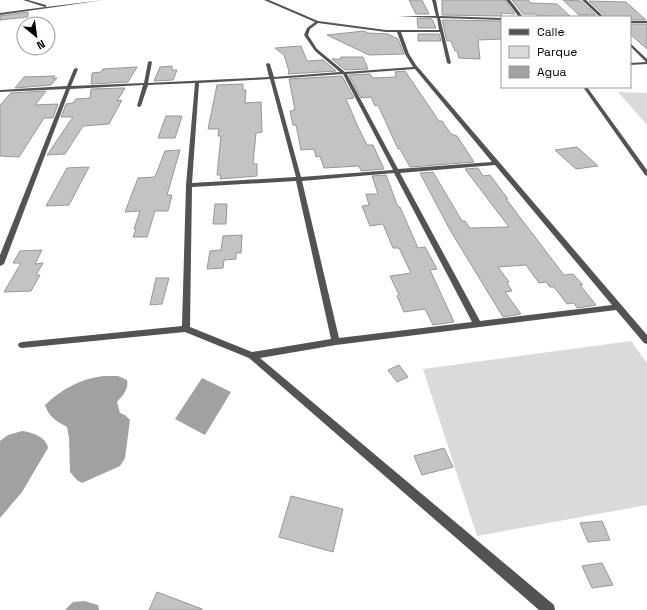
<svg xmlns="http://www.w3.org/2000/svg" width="647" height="610" viewBox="0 0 647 610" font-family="'Space Grotesk',sans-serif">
  <rect width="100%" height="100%" fill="#fff"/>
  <path fill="#dadada" d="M618,92l29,1v32z
    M631,341l16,22v142l-170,31 -54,-167z"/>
  <path fill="#a1a1a1" d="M103,376h15l9,4c2,9 -4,15 -10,22l3,11 5,2 5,5 -5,38 -5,8 -38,17 -5,-3 -7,-8 -1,-34 -2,-11c-11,-6 -18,-10 -22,-22 17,-16 35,-26 58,-29z
    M202,378l29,14 -26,43 -30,-16z
    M22,431c9,1 25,6 26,17l-26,44 -22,26v-77l8,-6z
    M84,601l14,4 1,5h-34l8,-8z"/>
  <path fill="#c3c3c3" stroke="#979797" d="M409,0h13l7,14h-13z
    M442,0h63l10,14 -14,-1 1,3 -60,-1z
    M512,0h16l3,3 26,1 14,13 -33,-1 -2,-2h-13z
    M563,0l18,1 15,14h-17z
    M589,1l37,1 20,18h-16v-3h-24z
    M28,12v5l-28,3v-4z
    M417,18l15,1 4,9h-18z
    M442,20l60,1v18l-24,1 2,19 -21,-1 -2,-7h-2l-4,-10h-4z
    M630,24h17v25l-17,-15z
    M364,31l4,2 20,1 10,5 6,15 -35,1 -42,-20z
    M418,34h21l2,7h-23z
    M301,46l6,15 16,-1 13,11 -48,3 1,-3 -5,-16 -9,-7z
    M341,57h22l5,12 -23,1 -13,-11h9z
    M172,66v4h5l-4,10 -19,1 6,-14z
    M137,67l-9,15 -37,2 1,-11 9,-1 2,-3z
    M405,71l34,50h3l9,13 6,2 17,26 -64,5 -10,-18h-2l-20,-44 -3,1 -4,-9 -10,1 -12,-23 21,-1 3,4 23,-1 -1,-5z
    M55,76l-2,3 4,-1 -6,7 -36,3 9,-11z
    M342,76l12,22 -8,1 12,28 9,18h6l11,24 -23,2 -2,-5 -35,2 -4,-12 -4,1 -2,-8 -13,1 -5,-25h-3l-3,-14 5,-1 -6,-31z
    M243,84v6h3l-1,13 16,-1 1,30 -6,1 -3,31h4v12l-37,3 1,-4h-4l4,-39h-3l1,-7h-11l9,-44z
    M125,88l-8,13 5,-1 -13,24 -26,2 -18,28 -18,1 26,-38h-12l5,-13 7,-1 3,-4 14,-1 1,-9z
    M46,91l-11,14 23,-1 -5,14h-9l-25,39 -19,-1v-51l11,-12z
    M166,116h16l-7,22h-17z
    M577,147l9,8 12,11 -22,3 -21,-19z
    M180,150l-13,45h5l-4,16h-13l-8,26h-14l3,-8h-2l6,-18 -15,1 13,-34 17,-1 10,-26z
    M89,167l-20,38 -23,1 21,-38z
    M478,168l5,8 7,-1 18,24h-2l58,76 9,-1 10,11h-3l16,20 -19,3 -3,-5 -7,1 -13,-17h-4l-4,-5 -7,1 -13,-18 -28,2 11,15 -2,1 5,8 -7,1 16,22 -18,3 -53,-87 -30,-57 13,-1 29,49h3l5,7 39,-1 -44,-58z
    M386,175l12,32h2l18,41 7,-1 12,22 -7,1 24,52 -21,3 -8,-16 -21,3 -7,-16 2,-1 -9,-19 21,-3 -12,-25h-6l-10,-24 -13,2 -8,-20 7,-1 -3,-11h12l-6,-18z
    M215,204h12l-1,20h-13z
    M242,235l-1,18h-5v6l-12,1 -1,8 -16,1 3,-18 11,-1 2,-14z
    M42,250l-7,14 8,-1 -7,12h4l-9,16 -27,1 17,-29h-8l7,-12z
    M156,278h13l-7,26 -12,1z
    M399,365l9,12 -11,5 -9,-12z
    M444,448l9,19 -31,8 -8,-19z
    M291,496l52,13 -10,43 -54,-15z
    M602,521l8,19 -22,2 -8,-19z
    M602,563l11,22 -21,3 -10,-22z
    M157,592l45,17v1h-53z"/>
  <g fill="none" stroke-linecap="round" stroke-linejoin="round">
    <path fill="#535353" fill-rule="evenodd" d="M23,0h5l18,5v2l58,-7 -104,15v-2l45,-6z
      M264,0h5l49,21 68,9h53l-2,-12 -39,-2h38l-4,-16h4l3,16 63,2v2l-62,-2 11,45 -2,1 -2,-1 -7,-31h-39l8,22 7,11 231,270v9l-3,-1 -28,-33 -280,35 -76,13 294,247 1,5h-16l-290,-252 -64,-26 -163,16 -3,-1 -1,-2 1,-2 3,-1 160,-16 4,-141 9,-102 -47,2 -7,21 -2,1 -2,-1 6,-21 -73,4 -66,175 -4,2v-11l66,-166 -66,3v-2l67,-4 7,-17 2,-1 2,1 -7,17 73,-3 4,-21 2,-1 2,1 -4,21 121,-6 -3,-13 2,-1 2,1 4,13 66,-5 -25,-21 -11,-16 3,-7 8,-6zM318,23l68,9h11l8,22 8,13 -68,5 -28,-23 -9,-14 2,-6zM415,69l77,93 -94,7 -51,-95zM343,74l50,96 -92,7 -27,-98zM270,79l26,98 -104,6 7,-100zM495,165l117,140 -132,16 -80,-148zM394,173l78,149 -133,16 -37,-157zM296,181l35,158 -79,13 -62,-25 2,-140z
      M506,0h4l13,17h-4z
      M582,0h4l18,17h-4z
      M630,21h17v2h-17z
      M630,43l17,16v5l-17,1v-2l16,-1 -16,-16z
      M583,87h4l60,83v6l-2,-1z"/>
  </g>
  <rect x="501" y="16" width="130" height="72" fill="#ffffff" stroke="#999999"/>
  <rect x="509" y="29" width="20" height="6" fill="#535353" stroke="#999999"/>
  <text x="537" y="36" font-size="12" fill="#000000">Calle</text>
  <rect x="509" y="46" width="20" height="12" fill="#dadada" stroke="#999999"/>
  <text x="537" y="56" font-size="12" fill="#000000">Parque</text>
  <rect x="509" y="66" width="20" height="12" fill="#a1a1a1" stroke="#999999"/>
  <text x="537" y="76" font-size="12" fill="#000000">Agua</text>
  <g transform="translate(36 36) rotate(151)"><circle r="19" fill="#ffffff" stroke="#999999"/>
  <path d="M0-3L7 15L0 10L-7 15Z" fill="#000000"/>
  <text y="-6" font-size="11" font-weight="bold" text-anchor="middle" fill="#000000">N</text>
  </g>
</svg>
